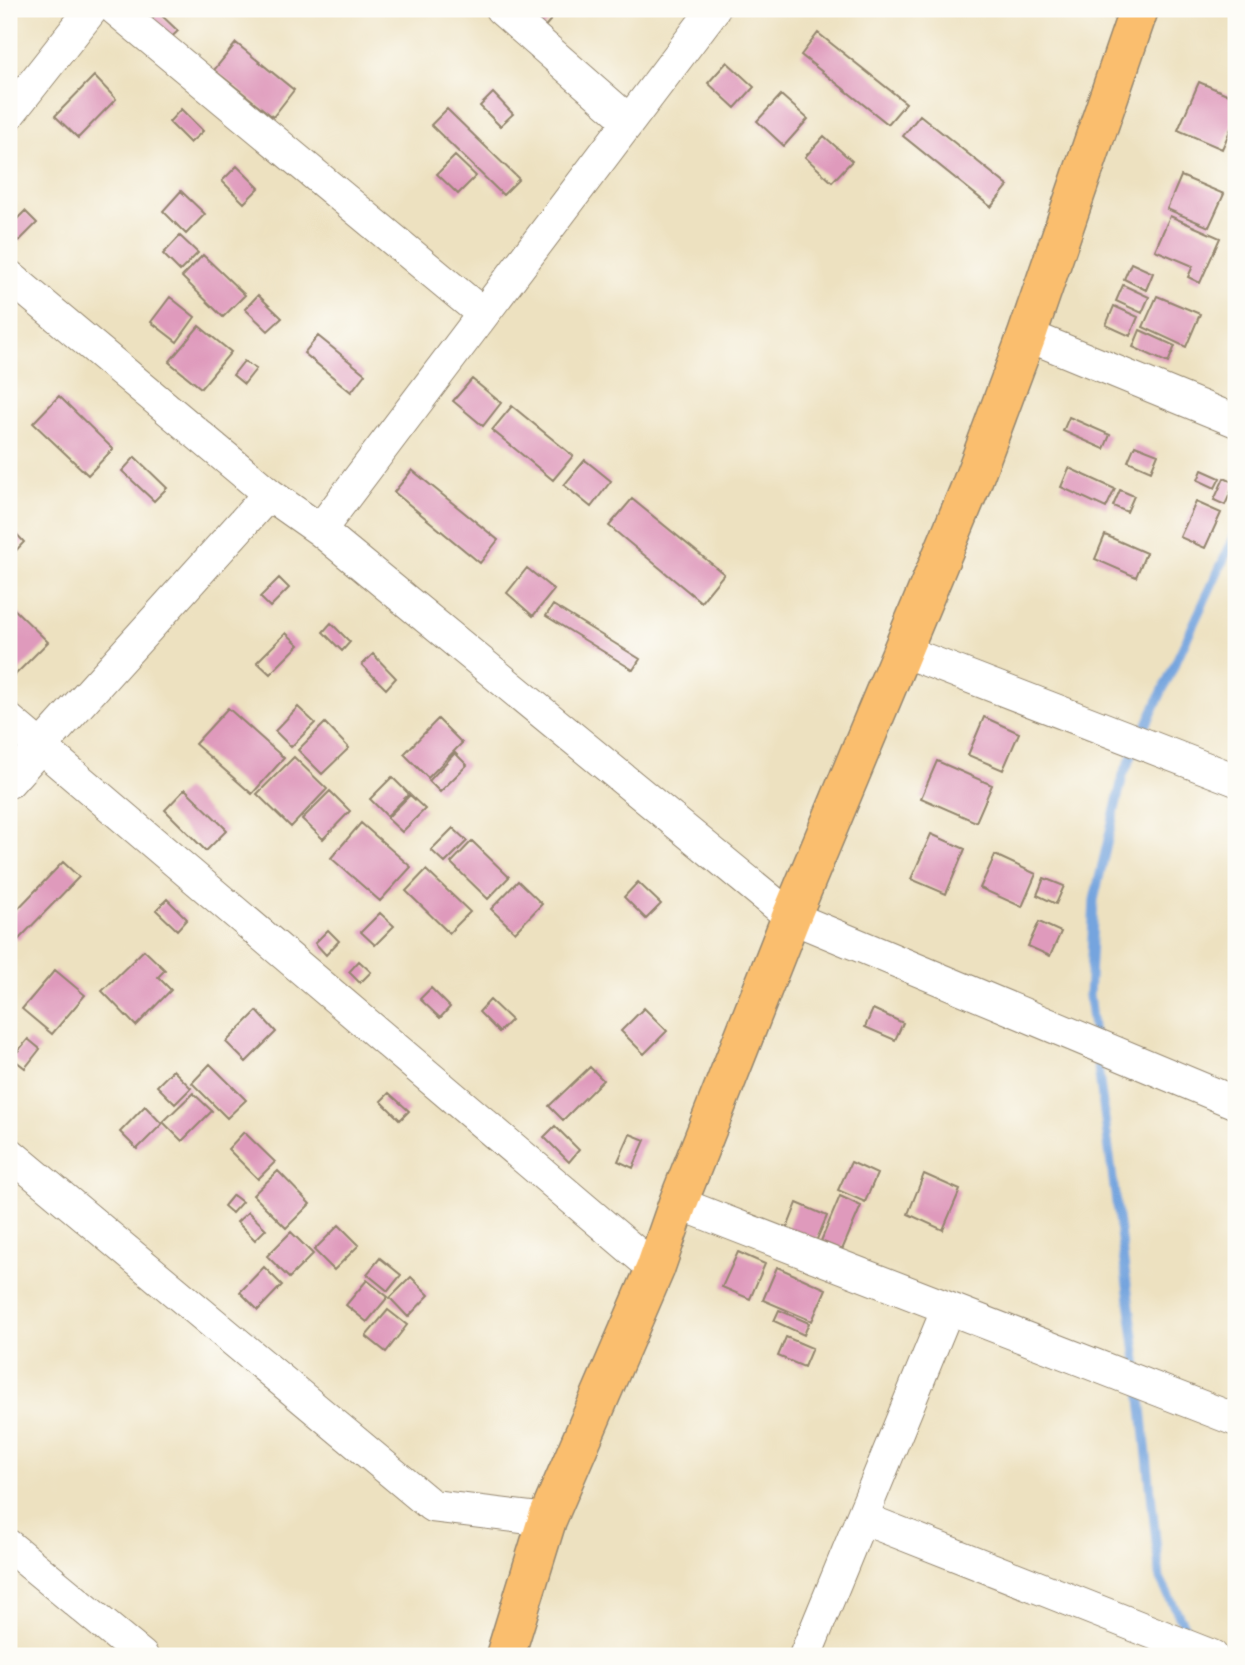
<svg xmlns="http://www.w3.org/2000/svg" width="1245" height="1665" viewBox="0 0 1245 1665" font-family="Itim,sans-serif">
  <rect width="100%" height="100%" fill="#fdfcf7"/>
  <filter id="ink" filterUnits="userSpaceOnUse"><feTurbulence type="fractalNoise" baseFrequency=".0143" numOctaves="2"/><feDisplacementMap in="SourceGraphic" scale="14" xChannelSelector="R" yChannelSelector="G"/><feConvolveMatrix kernelMatrix="1 2 1 2 8 2 1 2 1" color-interpolation-filters="sRGB"/></filter>
  <filter id="wash" filterUnits="userSpaceOnUse"><feTurbulence type="fractalNoise" baseFrequency=".00686" numOctaves="4" result="noise"/><feDisplacementMap in="SourceGraphic" scale="28" xChannelSelector="R" yChannelSelector="G"/><feGaussianBlur stdDeviation="1.57" result="paint"/><feColorMatrix in="noise" values="0 0 0 0 0 0 0 0 0 0 0 0 0 0 0 0 0 1.4 0 .05"/><feComposite in="paint" operator="in"/></filter>
  <g filter="url(#wash)">
    <rect width="100%" height="100%" fill="#ede1c0"/>
    <g fill="none" stroke-linecap="round" stroke-linejoin="round">
      <path stroke="#74a4de" stroke-width="9" d="M1094,1035l-5,-39 5,-96 29,-125 113,-242
        M1096,1052l43,323
        M1140,1389l20,190 31,60"/>
    </g>
    <g id="blocks">
      <path fill="#df9abc" d="M517,9h43l-18,21z
        M158,12l20,19 -12,11 -19,-19z
        M818,33l88,70 -18,21 -87,-69z
        M236,43l58,47 -21,27 -59,-47z
        M727,62l27,25 -19,21 -27,-25z
        M94,76l22,23 -38,39 -23,-22z
        M1199,82l37,16v19l-14,32 -44,-19z
        M493,93l20,21 -13,12 -20,-20z
        M781,95l27,24 -24,27 -27,-25z
        M181,109l22,22 -13,12 -21,-21z
        M447,109l72,70 -16,16 -72,-70z
        M920,115l88,71 -17,21 -88,-71z
        M824,136l28,25 -20,21 -27,-25z
        M455,156l21,20 -18,18 -21,-20z
        M237,166l22,22 -15,15 -22,-22z
        M1181,176l43,18 -15,33 -42,-18z
        M181,191l24,23 -19,20 -23,-23z
        M25,211l12,12 -18,18 -10,-9v-5z
        M1170,216l50,22 -20,45 -12,-6 5,-11 -38,-16z
        M180,236l18,17 -18,18 -17,-17z
        M203,255l42,40 -22,22 -41,-40z
        M1131,263l22,10 -7,17 -22,-11z
        M1123,285l26,12 -7,16 -26,-12z
        M258,295l24,23 -14,13 -23,-22z
        M1157,296l43,18 -14,33 -43,-20z
        M170,297l25,20 -18,25 -26,-20z
        M1114,306l24,11 -8,19 -24,-11z
        M199,326l32,26 -30,36 -32,-26z
        M1140,330l35,16 -7,17 -35,-16z
        M318,336l47,38 -14,18 -47,-39z
        M244,361l12,8 -12,15 -11,-9z
        M472,379l29,24 -18,23 -30,-25z
        M59,396l54,53 -25,26 -55,-52z
        M512,406l61,50 -20,24 -61,-50z
        M1069,417l41,18 -6,14 -41,-18z
        M1135,445l23,9 -7,17 -23,-10z
        M135,457l32,31 -13,13 -32,-30z
        M585,460l26,21 -20,26 -27,-22z
        M1069,468l46,21 -9,19 -45,-21z
        M412,470l86,70 -18,23 -86,-71z
        M1202,470l18,8 -5,10 -17,-8z
        M1224,478l11,5 -10,22 -11,-5z
        M1120,490l14,6 -7,16 -14,-6z
        M632,499l92,75 -23,28 -92,-76z
        M1196,502l25,11 -16,35 -25,-11z
        M9,526l15,16 -15,16z
        M1105,535l41,18 -10,24 -41,-18z
        M527,568l27,22 -21,26 -26,-23z
        M279,578l10,10 -19,19 -10,-10z
        M9,604l39,38 -35,35 -4,-5z
        M553,605l87,54 -7,11 -87,-54z
        M331,623l19,19 -8,9 -19,-19z
        M286,633l13,12 -29,29 -13,-12z
        M373,654l23,24 -10,11 -24,-24z
        M298,707l17,16 -24,24 -16,-16z
        M228,708l56,50 -32,36 -57,-50z
        M984,717l35,16 -16,37 -35,-15z
        M438,719l24,24 -34,35 -24,-24z
        M325,723l24,25 -27,26 -24,-24z
        M455,753l12,12 -27,27 -11,-11z
        M294,757l33,32 -36,38 -34,-33z
        M937,761l55,24 -16,37 -55,-24z
        M392,777l17,17 -22,22 -17,-17z
        M185,789l42,41 -21,21 -41,-41z
        M330,791l20,20 -27,28 -21,-20z
        M410,795l15,14 -23,23 -15,-14z
        M361,823l50,44 -31,34 -49,-43z
        M453,828l14,13 -22,22 -14,-13z
        M931,834l34,15 -19,45 -35,-15z
        M472,841l37,36 -21,22 -37,-36z
        M995,855l41,19 -14,33 -42,-19z
        M63,862l16,15 -61,63 -9,-9v-13z
        M426,870l44,42 -21,21 -43,-42z
        M1044,878l20,8 -8,18 -19,-9z
        M518,881l24,23 -27,28 -24,-23z
        M638,882l23,22 -15,15 -22,-22z
        M167,899l20,20 -10,11 -21,-20z
        M380,913l14,13 -19,19 -14,-13z
        M1039,922l22,10 -11,24 -22,-10z
        M328,930l11,11 -13,14 -11,-12z
        M144,950l21,20 -7,7 13,13 -35,36 -34,-35z
        M359,961l12,11 -11,11 -11,-11z
        M55,970l30,25 -33,39 -30,-25z
        M431,988l19,19 -10,11 -20,-19z
        M490,1000l21,20 -12,12 -20,-20z
        M644,1008l23,23 -23,23 -23,-23z
        M873,1009l30,14 -8,17 -30,-13z
        M257,1011l19,21 -30,30 -20,-20z
        M28,1039l12,10 -15,19 -13,-10z
        M210,1064l36,36 -19,18 -35,-35z
        M590,1067l13,13 -40,40 -14,-14z
        M173,1070l18,18 -16,16 -18,-18z
        M193,1093l19,18 -30,30 -19,-19z
        M389,1093l20,18 -9,9 -19,-19z
        M145,1106l17,18 -25,25 -17,-17z
        M555,1126l24,24 -10,12 -25,-25z
        M244,1132l31,30 -17,17 -30,-30z
        M630,1134l15,6 -12,28 -15,-7z
        M851,1162l26,12 -12,28 -27,-12z
        M278,1171l32,33 -24,24 -33,-33z
        M924,1174l36,16 -17,40 -35,-16z
        M233,1195l9,7 -10,11 -8,-7z
        M840,1196l21,10 -19,44 -21,-9z
        M797,1203l30,13 -12,28 -29,-13z
        M248,1212l18,17 -11,11 -18,-18z
        M339,1225l20,20 -25,25 -20,-20z
        M291,1232l22,22 -24,24 -22,-22z
        M738,1252l27,12 -15,35 -28,-12z
        M380,1258l21,17 -13,16 -21,-17z
        M264,1267l18,18 -24,25 -18,-18z
        M777,1267l49,22 -14,32 -49,-21z
        M411,1277l18,18 -21,22 -18,-19z
        M367,1280l21,17 -21,25 -21,-17z
        M388,1310l19,15 -21,27 -20,-16z
        M779,1310l30,13 -5,12 -30,-14z
        M786,1337l26,11 -8,19 -26,-11z"/>
    </g>
  </g>
  <g filter="url(#ink)">
    <use href="#blocks" fill-opacity="0" stroke="#94866f" stroke-width="2"/>
    <g fill="none" stroke-linecap="round" stroke-linejoin="round">
      <defs>
        <path id="minor" d="M115,9l368,305
          M501,9l128,112
          M9,114l83,-105
          M9,276l260,218 51,36 471,387 445,186
          M1027,335l209,86
          M320,530l394,-521
          M903,651l333,129
          M9,720l646,549
          M9,782l260,-288
          M9,1153l423,353 115,14
          M678,1203l558,217
          M862,1518l350,138
          M9,1546l133,110
          M805,1656l143,-348"/>
        <path id="major" d="M505,1656l42,-136 108,-251 23,-66 113,-286 179,-429 57,-153 112,-326"/>
      </defs>
      <use href="#minor" stroke="#94866f" stroke-width="34"/>
      <use href="#major" stroke="#94866f" stroke-width="41"/>
      <use href="#minor" stroke="#fff" stroke-width="32"/>
      <use href="#major" stroke="#fabe6e" stroke-width="38"/>
    </g>
  </g>
  <rect width="1245" height="1665" fill="none" stroke="#fdfcf7" stroke-width="35"/>
</svg>
